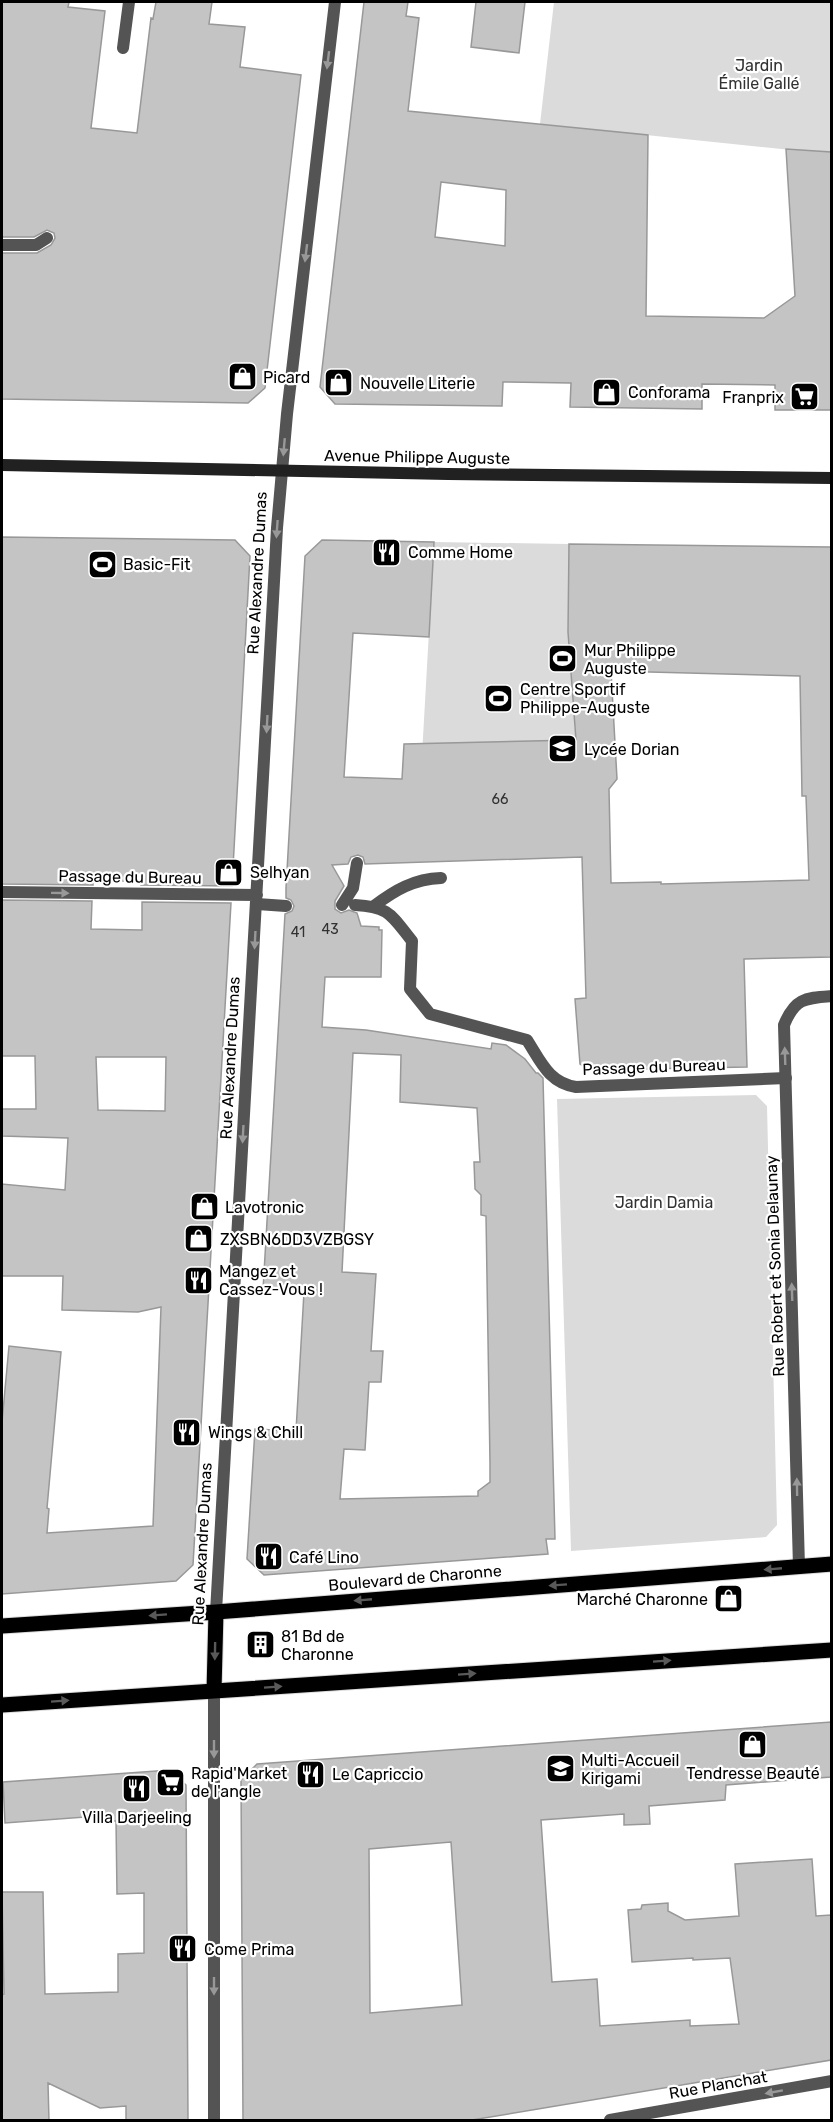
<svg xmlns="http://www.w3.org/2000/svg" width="833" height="2122" viewBox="0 0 833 2122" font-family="Rubik,sans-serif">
  <rect width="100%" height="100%" fill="#fff"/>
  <path fill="#dbdbdb" d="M554,2h277v150l-30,-1 -261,-27z
    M434,542l135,2 -1,88 16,225 -168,5z
    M756,1095l11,11 10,419 -11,12 -195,14 -14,-452z"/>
  <path fill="#c4c4c4" stroke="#989898" stroke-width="1.5" fill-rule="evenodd" d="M2,2h67l-1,5 37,4 -14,117 46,5 14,-115 2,1 3,-17h56l-3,22 36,3 -5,40 61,8 -36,313 -17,15 -246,-4v-146h35l14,-8 4,-7 -1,-5 -7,-3 -13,7h-32z
    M364,2h44l-2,14 13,2 -11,93 240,24 -2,181 118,2 31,-22 -9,-147 45,3v258h-56v-25l-73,-1v25l-132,-2 1,-24 -68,-1 -1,24 -167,-2 -15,-17zM441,182l65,8 -1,56 -70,-9z
    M476,2h49l-6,51 -48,-6z
    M2,537l233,3 15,16 -18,330 -91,-1v-4h-48v4l-91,-1z
    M322,540l112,2 -5,95 -76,-4 -9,144 58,2 2,-35 172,-4 -8,-108 1,-88 262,3v410l-87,2 3,108 -157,3 -10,-6 -5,-65 11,-1 -4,-141 -217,7 -2,-7 -5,-2 -7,2 -3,7 -16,1 12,21 -9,15v8l6,4 8,-3 8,3 4,13 18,1v3h3l-1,47h-56l-3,50 44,3 125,19 1,-6 14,2 19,14 11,14h2l5,5 12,461h-9l2,15 -284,21 -17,-16 8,-130 41,2 8,-139 -41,-2 22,-376 7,-3 2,-5 -3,-6 -5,-2v-10l19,-332zM611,671l189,5 2,120h4l3,84 -148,4v-2l-50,1 -2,-94 8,-10zM353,1053l48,2 -1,47 77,6 3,54h-6l1,27 6,6v20l5,1 4,247v19l-12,9v5l-138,3 4,-50 21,1 4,-68h12l2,-31h-12l5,-77 -34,-2z
    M2,900l90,1 -1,28 51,1v-28l89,1 -38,662 -17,16 -174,13v-172l7,-76 52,6 -14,156 2,1 -2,24 106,-7 8,-219 -23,5 -76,-2 1,-34h-61v-92l63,6 3,-52 -66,-2v-27h34l-1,-53h-33zM96,1057h70l-1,54 -67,-1z
    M831,1722v55l-105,8 -1,15 -76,6 1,18 -26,1v-11l-83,6 11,162 45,-3 3,47 90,-6v6l49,-2 -9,-66 -37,2v-2l-61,4 -4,-52 13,-1 1,-4 26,-2v8l17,9 54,-4 -4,-52 77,-5 4,57 15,-1v145l-365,61h-223l-2,-341 16,-16zM451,1842l11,163 -92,8 -1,-164z
    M170,1770l16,15 2,336 -62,-1v-14l-26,2 -52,-25 1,38h-47v-126l2,-1 -2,-102h41l2,102 73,-2v-38l26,-1v-60l-27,1 -1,-73h-4v-6l-107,8 -2,-41z"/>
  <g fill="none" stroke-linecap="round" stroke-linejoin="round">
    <defs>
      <path id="primary" d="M2,1626l214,-14 616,-48
        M214,1691l2,-79
        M2,1705l830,-55"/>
    </defs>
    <use href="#primary" stroke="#dbdbdb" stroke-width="17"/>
    <path stroke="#545454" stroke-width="12" d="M2,245h34l11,-7
      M257,904l29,2
      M342,905l11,-17 4,-25
      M355,905c35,2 36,10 57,36l-2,48 20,25 97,26c14,22 22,43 49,47l210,-9
      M374,906c21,-16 40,-27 67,-28"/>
    <path stroke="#545454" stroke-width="12" d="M123,48l6,-46
      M2,892l255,3
      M799,1567l-15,-542c11,-27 21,-27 48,-29
      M216,1612l61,-1084 10,-114 48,-412
      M214,2120v-429
      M610,2120l222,-39"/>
    <path stroke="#212121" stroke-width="12" d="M2,465l446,9 384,4"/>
    <use href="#primary" stroke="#000" stroke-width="15"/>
  </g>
  <defs><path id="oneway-solid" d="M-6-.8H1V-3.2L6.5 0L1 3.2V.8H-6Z" transform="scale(1.5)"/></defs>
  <g fill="#989898">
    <use href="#oneway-solid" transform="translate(328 60) rotate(97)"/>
    <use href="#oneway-solid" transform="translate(306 253) rotate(97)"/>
    <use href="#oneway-solid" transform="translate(284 447) rotate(95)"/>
    <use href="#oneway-solid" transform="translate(277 529) rotate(94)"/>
    <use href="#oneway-solid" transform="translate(267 724) rotate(93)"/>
    <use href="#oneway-solid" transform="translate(60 893) rotate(1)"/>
    <use href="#oneway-solid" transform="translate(255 940) rotate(93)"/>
    <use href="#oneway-solid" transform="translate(785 1056) rotate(-92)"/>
    <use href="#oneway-solid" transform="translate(243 1134) rotate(93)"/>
    <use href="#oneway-solid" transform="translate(792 1292) rotate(-92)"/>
    <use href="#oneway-solid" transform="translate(797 1487) rotate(-91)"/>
    <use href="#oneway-solid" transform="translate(214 1749) rotate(90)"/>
    <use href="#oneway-solid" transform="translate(214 1986) rotate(90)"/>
    <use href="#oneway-solid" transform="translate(774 2092) rotate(170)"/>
  </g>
  <g fill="#595959">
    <use href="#oneway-solid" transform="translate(773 1569) rotate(175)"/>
    <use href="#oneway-solid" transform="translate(558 1585) rotate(176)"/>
    <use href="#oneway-solid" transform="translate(363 1600) rotate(175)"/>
    <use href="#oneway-solid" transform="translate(158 1615) rotate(176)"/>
    <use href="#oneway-solid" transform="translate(215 1651) rotate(91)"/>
    <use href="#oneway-solid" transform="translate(662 1661) rotate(-4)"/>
    <use href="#oneway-solid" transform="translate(467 1674) rotate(-4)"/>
    <use href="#oneway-solid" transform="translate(273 1687) rotate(-4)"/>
    <use href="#oneway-solid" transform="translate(60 1701) rotate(-4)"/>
  </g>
  <defs>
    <symbol id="shop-square" viewBox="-11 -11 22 22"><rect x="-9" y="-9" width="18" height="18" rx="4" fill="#000" stroke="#fff"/><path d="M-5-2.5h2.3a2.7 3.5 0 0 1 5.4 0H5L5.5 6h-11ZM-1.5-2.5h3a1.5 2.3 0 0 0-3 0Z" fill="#fff"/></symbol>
    <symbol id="supermarket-square" viewBox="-11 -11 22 22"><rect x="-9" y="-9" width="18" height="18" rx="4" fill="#000" stroke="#fff"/><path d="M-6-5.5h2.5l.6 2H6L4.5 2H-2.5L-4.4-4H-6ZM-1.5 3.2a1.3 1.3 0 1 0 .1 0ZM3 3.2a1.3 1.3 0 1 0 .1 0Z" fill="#fff"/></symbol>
    <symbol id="restaurant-square" viewBox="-11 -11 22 22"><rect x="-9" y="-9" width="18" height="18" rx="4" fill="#000" stroke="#fff"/><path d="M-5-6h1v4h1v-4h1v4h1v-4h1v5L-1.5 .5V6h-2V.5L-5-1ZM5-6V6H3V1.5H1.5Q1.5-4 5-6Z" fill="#fff"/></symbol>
    <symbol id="stadium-square" viewBox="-11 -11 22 22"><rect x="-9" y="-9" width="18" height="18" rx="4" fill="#000" stroke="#fff"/><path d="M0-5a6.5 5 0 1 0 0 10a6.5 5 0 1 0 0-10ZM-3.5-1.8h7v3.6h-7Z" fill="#fff"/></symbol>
    <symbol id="school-square" viewBox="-11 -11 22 22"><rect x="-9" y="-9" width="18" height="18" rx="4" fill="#000" stroke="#fff"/><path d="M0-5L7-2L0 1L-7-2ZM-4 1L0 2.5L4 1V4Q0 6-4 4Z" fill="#fff"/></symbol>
    <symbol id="building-square" viewBox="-11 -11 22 22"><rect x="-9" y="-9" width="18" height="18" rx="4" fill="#000" stroke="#fff"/><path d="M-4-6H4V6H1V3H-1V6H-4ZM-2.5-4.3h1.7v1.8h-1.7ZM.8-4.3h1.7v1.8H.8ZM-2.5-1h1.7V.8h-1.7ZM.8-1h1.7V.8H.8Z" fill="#fff"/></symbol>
  </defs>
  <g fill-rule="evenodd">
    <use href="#shop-square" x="226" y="360" width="33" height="33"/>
    <use href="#shop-square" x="322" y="366" width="33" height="33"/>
    <use href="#shop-square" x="590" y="376" width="33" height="33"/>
    <use href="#supermarket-square" x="788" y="380" width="33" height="33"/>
    <use href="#restaurant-square" x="370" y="536" width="33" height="33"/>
    <use href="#stadium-square" x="86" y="548" width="33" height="33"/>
    <use href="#stadium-square" x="546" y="642" width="33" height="33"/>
    <use href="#stadium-square" x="482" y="682" width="33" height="33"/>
    <use href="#school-square" x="546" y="732" width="33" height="33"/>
    <use href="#shop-square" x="212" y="856" width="33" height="33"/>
    <use href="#shop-square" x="188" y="1190" width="33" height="33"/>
    <use href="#shop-square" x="182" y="1222" width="33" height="33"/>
    <use href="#restaurant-square" x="182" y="1264" width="33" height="33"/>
    <use href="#restaurant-square" x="170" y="1416" width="33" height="33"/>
    <use href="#restaurant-square" x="252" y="1540" width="33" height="33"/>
    <use href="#shop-square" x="712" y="1582" width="33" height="33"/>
    <use href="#building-square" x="244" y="1628" width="33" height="33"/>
    <use href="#shop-square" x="736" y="1728" width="33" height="33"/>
    <use href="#school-square" x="544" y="1752" width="33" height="33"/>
    <use href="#restaurant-square" x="294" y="1758" width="33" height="33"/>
    <use href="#supermarket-square" x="154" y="1766" width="33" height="33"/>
    <use href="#restaurant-square" x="120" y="1772" width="33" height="33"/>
    <use href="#restaurant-square" x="166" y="1932" width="33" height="33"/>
  </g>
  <g text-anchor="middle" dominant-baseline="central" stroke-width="4.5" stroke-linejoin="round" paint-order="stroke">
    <g font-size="14" fill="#313131">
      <text x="500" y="799">66</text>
      <text x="330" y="929">43</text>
      <text x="298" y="932">41</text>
    </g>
    <g font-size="16" fill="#323232" stroke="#fff">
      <text x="759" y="65">Jardin<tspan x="759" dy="18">Émile Gallé</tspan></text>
      <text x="664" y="1202">Jardin Damia</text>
    </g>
    <g font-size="16" fill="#000" stroke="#fff" text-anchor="start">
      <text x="263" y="377">Picard</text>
      <text x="360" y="383">Nouvelle Literie</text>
      <text x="628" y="392">Conforama</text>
      <text x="784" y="397" text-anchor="end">Franprix</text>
      <text x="408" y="552">Comme Home</text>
      <text x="123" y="564">Basic-Fit</text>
      <text x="584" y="650">Mur Philippe<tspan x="584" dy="18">Auguste</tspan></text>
      <text x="520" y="689">Centre Sportif<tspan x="520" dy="18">Philippe-Auguste</tspan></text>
      <text x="584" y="749">Lycée Dorian</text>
      <text x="250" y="872">Selhyan</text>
      <text x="225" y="1207">Lavotronic</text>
      <text x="220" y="1239">ZXSBN6DD3VZBGSY</text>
      <text x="219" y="1271">Mangez et<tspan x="219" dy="18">Cassez-Vous !</tspan></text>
      <text x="208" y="1432">Wings &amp; Chill</text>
      <text x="289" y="1557">Café Lino</text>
      <text x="708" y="1599" text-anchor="end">Marché Charonne</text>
      <text x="281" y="1636">81 Bd de<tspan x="281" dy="18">Charonne</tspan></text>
      <text x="581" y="1760">Multi-Accueil<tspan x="581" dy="18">Kirigami</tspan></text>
      <text x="191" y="1773">Rapid'Market<tspan x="191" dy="18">de l'angle</tspan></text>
      <text x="753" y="1773" text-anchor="middle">Tendresse Beauté</text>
      <text x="332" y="1774">Le Capriccio</text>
      <text x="137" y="1817" text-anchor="middle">Villa Darjeeling</text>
      <text x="204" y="1949">Come Prima</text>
    </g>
    <g font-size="16" fill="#000" stroke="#fff">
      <text transform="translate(417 457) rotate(1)">Avenue Philippe Auguste</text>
      <text transform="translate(257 573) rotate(-87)">Rue Alexandre Dumas</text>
      <text transform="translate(130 877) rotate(1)">Passage du Bureau</text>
      <text transform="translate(230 1058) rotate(-87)">Rue Alexandre Dumas</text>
      <text transform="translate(654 1067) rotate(-2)">Passage du Bureau</text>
      <text transform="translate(775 1266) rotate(-92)">Rue Robert et Sonia Delaunay</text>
      <text transform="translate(202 1544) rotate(-87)">Rue Alexandre Dumas</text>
      <text transform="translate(415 1578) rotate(-5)">Boulevard de Charonne</text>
      <text transform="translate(718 2085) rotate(-10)">Rue Planchat</text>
    </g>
  </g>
  <rect width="833" height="2122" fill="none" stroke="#000000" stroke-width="6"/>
</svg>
